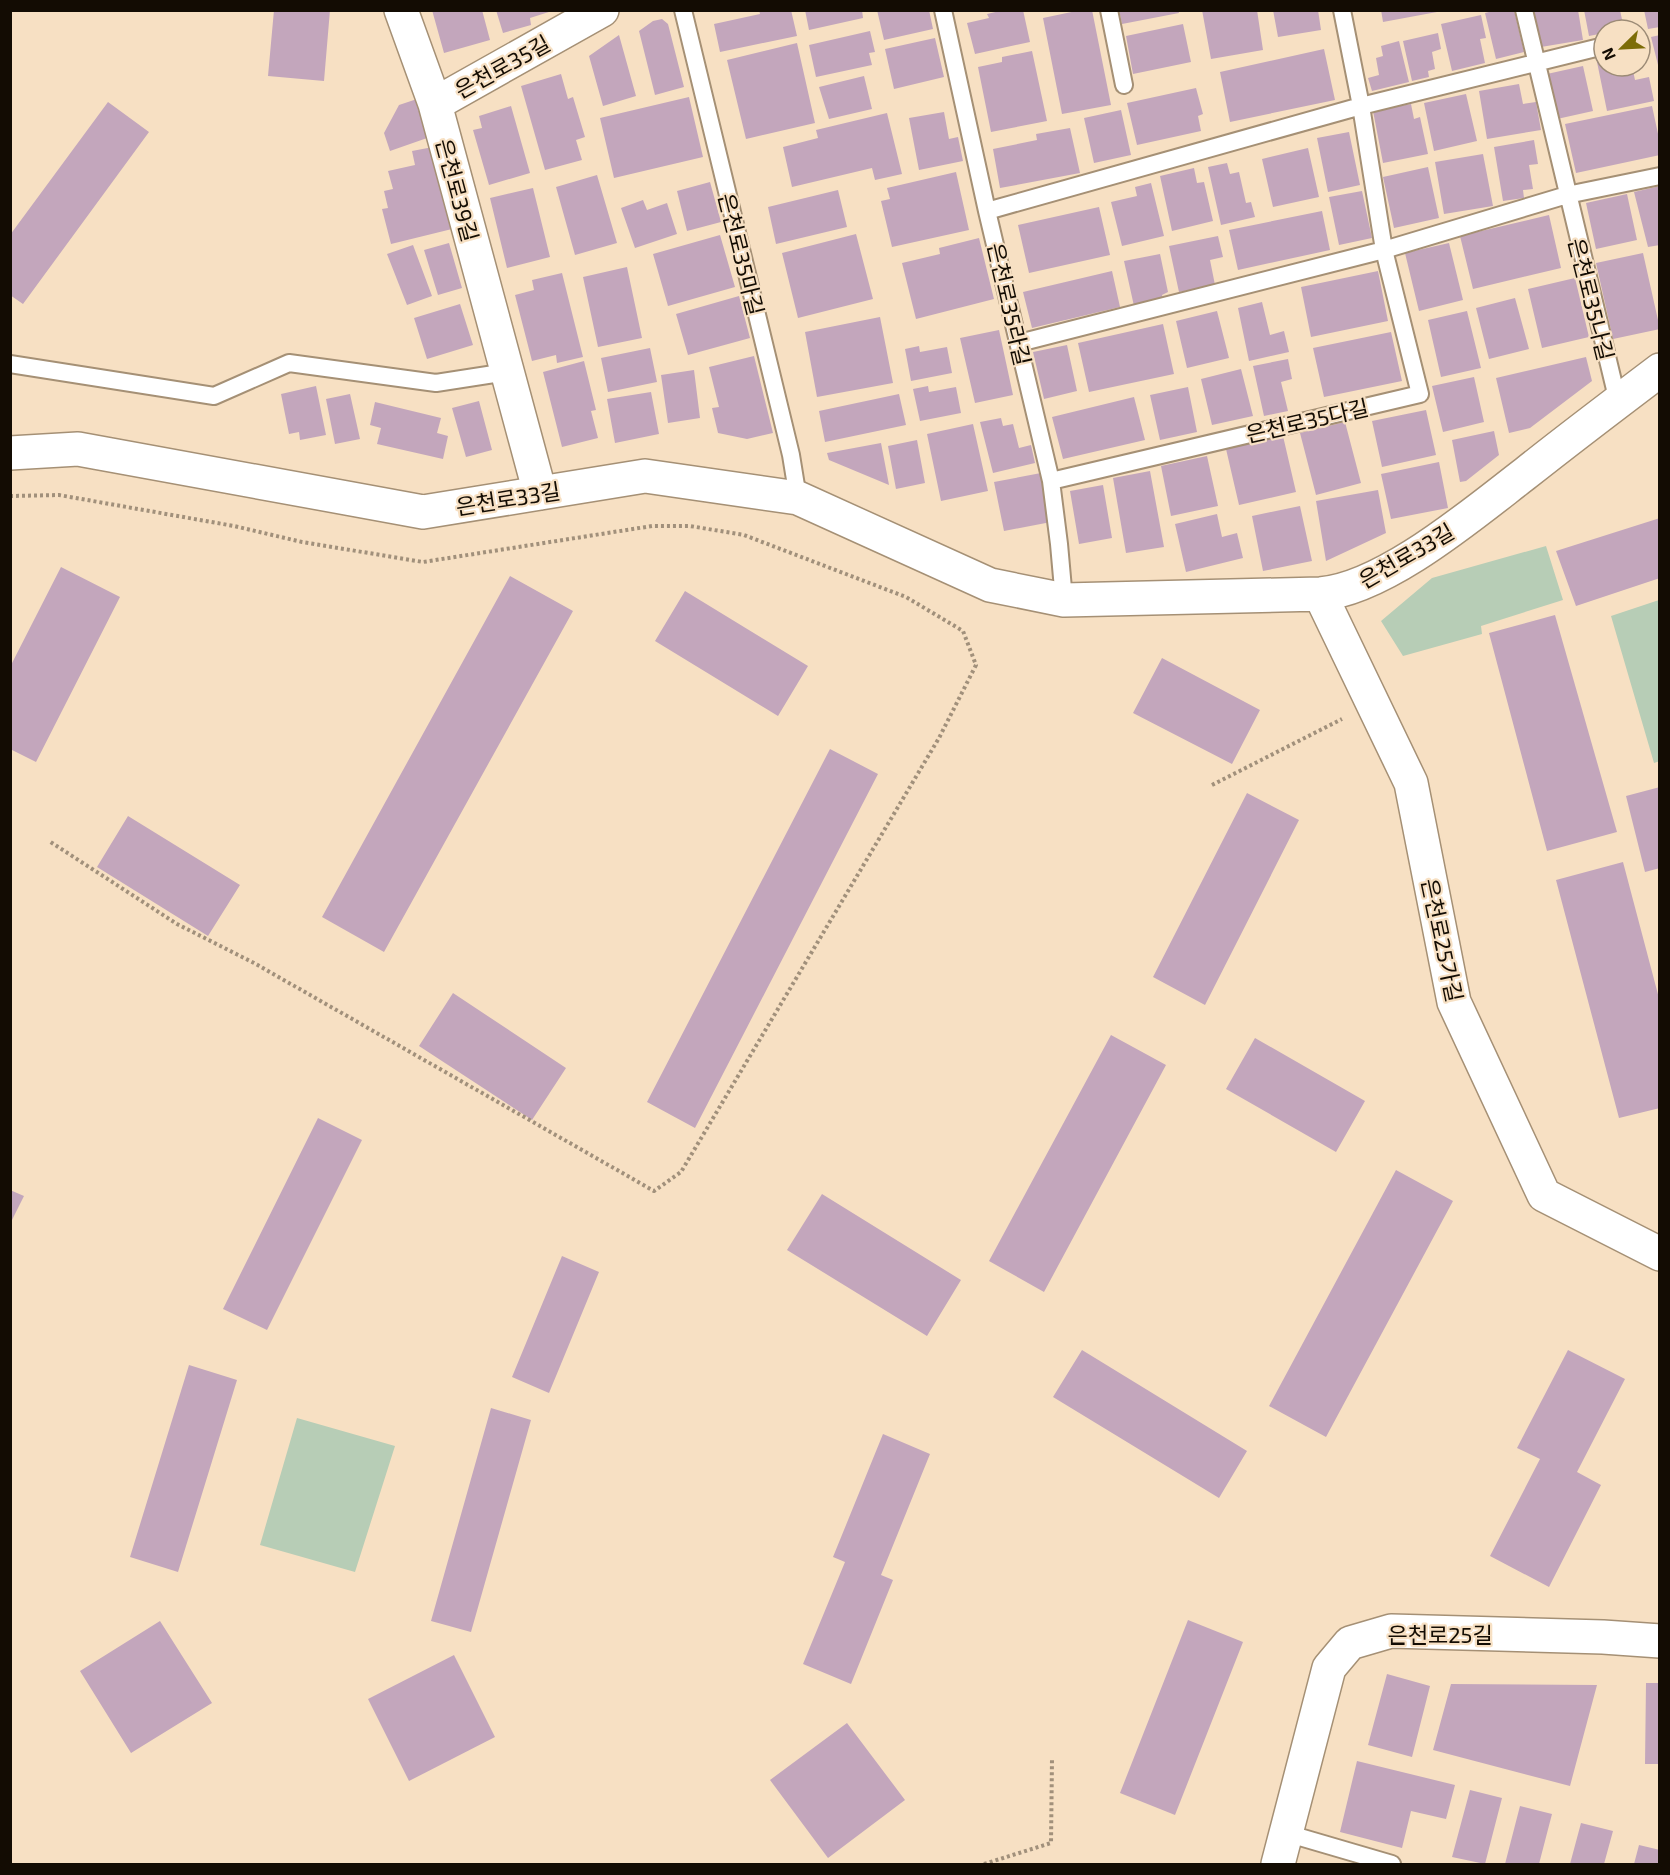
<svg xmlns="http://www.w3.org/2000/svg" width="1670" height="1875" viewBox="0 0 1670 1875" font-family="'Exo 2','Noto Sans KR',sans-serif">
  <rect width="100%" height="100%" fill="#f7e0c3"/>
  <path fill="#b7cdb6" d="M1546,546l17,54 -82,26 1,8 -79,22 -22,-35 51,-43z
    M1659,600l1,161 -6,2 -43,-147z
    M297,1418l98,28 -40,126 -95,-27z"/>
  <path fill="#c3a6bc" d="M274,10h56l-6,71 -56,-5z
    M432,10h50l8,30 -46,13z
    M496,10h56v1l-22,7 1,7 -28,8z
    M759,10h32l6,26 -77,16 -6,-28 46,-10z
    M805,10h57l1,8 -54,12z
    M877,10h52l4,19 -49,11z
    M1004,10h19l7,32 -55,12 -8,-31 22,-5 -2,-4z
    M1081,10h11l19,95 -49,9 -19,-96z
    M1119,10h59l1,3 -57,11z
    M1202,10h55l6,40 -52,9z
    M1273,10h45l3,20 -43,7z
    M1381,10h56v2l-54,10z
    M1497,10h17l10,42 -28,7 -11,-46z
    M1534,10h44l5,30 -42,7z
    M1584,10h36l4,19 -20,1v3l-15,3z
    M1644,10h16v17l-12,2z
    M1481,15l5,23 -6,1 5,24 -33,8 -11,-47z
    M662,19l6,5 16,63 -29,8 -16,-64 14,-10z
    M1183,24l8,38 -58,12 -7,-38z
    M870,31l5,21 -6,1 3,12 -56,12 -7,-32z
    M1438,33l3,16 -9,3 3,17 -7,2 1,6 -17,4 -9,-40z
    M619,35l17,61 -33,10 -14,-50z
    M1660,35v34h-1l-8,-32z
    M935,38l9,39 -50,12 -9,-40z
    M1399,41l10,41 -37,9 -4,-13 11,-3 -3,-17 7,-2 -2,-10z
    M797,43l18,80 -69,16 -19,-79z
    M1324,49l11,51 -105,22 -10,-50z
    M1032,51l15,70 -56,11 -13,-65 24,-5v-5z
    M1604,61v5h28l3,14 14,-3 5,24 -47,10 -10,-49z
    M1583,66l10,45 -36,8 -10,-45z
    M561,74l7,25 5,-2 12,40 -9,3 6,20 -37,10 -24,-84z
    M864,76l8,33 -43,10 -10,-32z
    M1519,84l4,20 13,-2 5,28 -54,9 -8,-48z
    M1196,88l7,26 -5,2 3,15 -64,14 -10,-42z
    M1466,94l11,47 -43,10 -10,-48z
    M689,97l14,60 -89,21 -14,-60z
    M417,99l13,38 -40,14 -6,-18 15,-28z
    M108,102l41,30 -126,172 -13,-9v-60z
    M1411,104l3,15 6,-2 8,37 -45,9 -10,-52z
    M511,106l19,67 -41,12 -16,-55 9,-2 -3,-12z
    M1652,106l8,37v12l-84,18 -11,-49z
    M1121,110l10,45 -37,8 -10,-45z
    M944,112l5,27 9,-2 5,24 -44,9 -10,-52z
    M887,113l15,61 -27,6 -3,-12 -80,19 -9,-40 35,-9 -2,-8z
    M1070,128l10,45 -80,15 -7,-39 44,-9 -1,-6z
    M1349,132l11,53 -32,7 -11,-54z
    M1534,140l4,24 -9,1 4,24 -10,1 1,8 -21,3 -9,-54z
    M433,147l19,82 -61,15 -9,-35 6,-1 -4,-17 9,-2 -5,-18 27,-6 -3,-14z
    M1308,148l11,49 -46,10 -11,-48z
    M1483,154l10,52 -49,8 -9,-52z
    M1227,163l3,11 9,-2 7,31 5,-1 4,15 -34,8 -13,-58z
    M1428,167l11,51 -45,10 -11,-51z
    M1194,168l3,15 7,-1 9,39 -41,10 -12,-55z
    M956,172l13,58 -77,17 -11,-46 9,-2 -3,-11z
    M597,175l20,68 -42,12 -19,-68z
    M710,182l11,40 -34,9 -10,-40z
    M1151,183l13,53 -42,10 -11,-44 26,-6 -2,-9z
    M1660,186v59l-12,2 -14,-55z
    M533,188l17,69 -43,11 -17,-70z
    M838,190l9,37 -71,17 -8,-37z
    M1362,191l10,47 -33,7 -10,-48z
    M1627,194l10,46 -41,9 -10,-46z
    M643,200l4,10 20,-7 10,31 -42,14 -14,-40z
    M1099,207l11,48 -81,18 -11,-48z
    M1322,211l8,39 -92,20 -9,-40z
    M1549,215l12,53 -88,21 -13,-53z
    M856,234l17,65 -75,19 -16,-65z
    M720,235l15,52 -67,19 -15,-52z
    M1218,236l5,21 -13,3 5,25 -36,7 -10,-46z
    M979,238l15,61 -78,20 -14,-56 38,-9 -1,-6z
    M449,243l13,45 -24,7 -14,-45z
    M1449,243l14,57 -44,11 -14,-58z
    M413,245l19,51 -25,9 -20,-51z
    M1643,253l17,76 -47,10 -17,-76z
    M1160,254l8,38 -6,3 1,5 -29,6 -10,-45z
    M627,267l15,71 -44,9 -15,-70z
    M1112,271l8,36 -88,21 -9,-36z
    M1378,271l10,50 -77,16 -10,-50z
    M562,273l21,84 -26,6 -1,-8 -24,6 -17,-66 19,-5 -2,-10z
    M1575,278l14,59 -47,11 -14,-59z
    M739,296l11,42 -62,17 -12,-41z
    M1515,298l14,51 -40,10 -13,-51z
    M1262,302l8,33 14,-4 5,21 -40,9 -11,-53z
    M460,304l13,41 -46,14 -13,-41z
    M1217,311l12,47 -42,10 -11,-47z
    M1467,311l14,57 -40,9 -13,-57z
    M880,317l13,66 -76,14 -12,-65z
    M1163,324l11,50 -85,18 -11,-49z
    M999,330l14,65 -38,8 -15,-65z
    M1391,332l11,49 -78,16 -11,-49z
    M1067,345l10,46 -33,8 -11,-47z
    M919,346l1,6 27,-5 5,26 -41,8 -6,-32z
    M650,348l7,34 -49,10 -7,-34z
    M754,356l19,77 -26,6 -29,-6 -6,-25 7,-1 -10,-40z
    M1586,357l6,24 -62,47 -21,5 -13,-55z
    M1288,359l4,20 -11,3 7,29 -24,5 -11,-50z
    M584,361l12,49 -5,1 7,27 -36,9 -19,-75z
    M1241,369l12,47 -41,9 -11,-46z
    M694,370l6,48 -32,5 -7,-48z
    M1474,377l10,45 -41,10 -11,-46z
    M316,386l10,49 -26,5 -1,-8 -10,2 -8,-40z
    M928,386l1,6 27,-5 5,26 -41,8 -7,-32z
    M1188,387l9,45 -37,8 -10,-45z
    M651,392l8,42 -44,9 -8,-44z
    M350,394l10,45 -25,5 -9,-45z
    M899,394l7,31 -81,17 -6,-31z
    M1134,397l11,43 -82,19 -11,-42z
    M479,401l13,49 -26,7 -14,-49z
    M375,402l66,16 -4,15 11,3 -5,23 -66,-15 4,-16 -11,-3z
    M1426,410l10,45 -54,12 -10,-46z
    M1001,418l2,8 10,-2 6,24 12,-3 4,18 -42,10 -13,-51z
    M1345,422l16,61 -45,12 -16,-62z
    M973,424l15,67 -47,10 -14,-67z
    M1494,431l5,24 -33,26 -6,1 -8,-42z
    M1283,436l13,56 -57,13 -13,-56z
    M917,440l8,43 -29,6 -8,-43z
    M881,443l8,42 -60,-25 -2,-7z
    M1207,456l11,50 -47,10 -10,-50z
    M1439,462l9,46 -57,11 -10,-45z
    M1150,471l14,76 -38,6 -13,-75z
    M1041,473l10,49 -47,9 -10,-49z
    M1103,485l9,53 -33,6 -9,-53z
    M1378,490l8,43 -60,28 -10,-60z
    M1300,506l12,55 -49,10 -11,-55z
    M1217,514l5,23 15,-4 6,25 -57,14 -11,-48z
    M1660,518v60l-84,28 -20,-55z
    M61,567l59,30 -84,165 -26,-13v-82z
    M510,576l63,35 -189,341 -62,-35z
    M685,591l123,75 -30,50 -123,-75z
    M1555,615l62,217 -70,19 -58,-218z
    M1162,658l98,52 -28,54 -99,-51z
    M830,749l48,25 -183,354 -48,-26z
    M1660,787v81l-15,4 -19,-76z
    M1247,793l52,27 -94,185 -52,-28z
    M128,816l112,69 -32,51 -111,-69z
    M1623,862l37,140v106l-41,10 -63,-238z
    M453,993l113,75 -34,52 -113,-74z
    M1111,1035l55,30 -122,227 -55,-31z
    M1255,1038l110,63 -29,51 -110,-63z
    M318,1118l44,22 -95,190 -44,-21z
    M1396,1170l57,31 -127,236 -57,-31z
    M10,1190l14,6 -14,28z
    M822,1194l139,86 -34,56 -140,-86z
    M562,1256l37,16 -50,121 -37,-16z
    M1082,1350l165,101 -28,47 -166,-101z
    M1568,1350l57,29 -48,93 24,13 -52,102 -59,-31 50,-97 -23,-11z
    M189,1365l48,15 -59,192 -48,-15z
    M491,1408l40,12 -60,212 -40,-11z
    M883,1434l47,20 -49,121 12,5 -42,104 -48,-20 42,-102 -12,-5z
    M1188,1620l55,22 -68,173 -55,-22z
    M160,1621l52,82 -81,50 -51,-82z
    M454,1655l41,82 -86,44 -41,-82z
    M1387,1674l43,12 -18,71 -44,-12z
    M1646,1683h14v81h-15z
    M1451,1684l146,1 -27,101 -137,-36z
    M847,1723l58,77 -77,58 -58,-78z
    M1357,1761l98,24 -9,34 -35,-8 -9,37 -62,-16z
    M1470,1790l32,8 -17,66 -33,-7z
    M1520,1806l32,8 -13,50h-34z
    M1581,1823l32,8 -9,33h-34z
    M1639,1845l21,5v14h-26z"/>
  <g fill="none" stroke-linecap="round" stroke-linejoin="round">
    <defs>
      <path id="service" d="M683,10l108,445 7,43
        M943,10l44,201 64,270 8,63 5,56
        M1109,10l15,75
        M1524,10l94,392
        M987,211l374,-105 243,-60
        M1019,343l365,-93 183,-55 93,-19
        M10,364l204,32 75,-33 147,20 71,-11
        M1051,481l369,-87 -36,-144 -23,-144 -19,-96
        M1286,1833l106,31"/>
      <path id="minor" d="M401,10l34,94 105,389
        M435,104l167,-94
        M10,453l68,-4 345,63 222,-36 153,22 192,87 74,15 256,-6c65,-5 155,-82 206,-121 44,-35 89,-69 134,-103
        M1320,594l91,189 43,219 90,193 116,59
        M1278,1864l51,-196 21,-25 41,-12 212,6 57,4"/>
    </defs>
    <use href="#service" stroke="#a59075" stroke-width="20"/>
    <use href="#minor" stroke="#a59075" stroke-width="36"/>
    <path stroke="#a1907b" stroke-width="4" stroke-dasharray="3 3" stroke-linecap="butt" d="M10,496l49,-1 175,31 68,16 121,20 229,-36h38l54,9 162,62 57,34 13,34 -37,73 -258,434 -27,19 -400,-228 -77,-39 -128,-83
      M1212,785l130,-66
      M984,1864l67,-21 1,-84"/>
    <use href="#service" stroke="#fff" stroke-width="16"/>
    <use href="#minor" stroke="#fff" stroke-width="33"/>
  </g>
  <g text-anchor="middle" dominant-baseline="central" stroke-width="4.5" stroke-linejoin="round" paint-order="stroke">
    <g font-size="22" fill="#130c03" stroke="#f7e0c3">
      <text transform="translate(502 66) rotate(-29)">은천로35길</text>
      <text transform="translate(458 190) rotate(75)">은천로39길</text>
      <text transform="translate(742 254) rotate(76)">은천로35마길</text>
      <text transform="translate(1592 299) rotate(76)">은천로35나길</text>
      <text transform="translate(1010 304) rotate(77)">은천로35라길</text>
      <text transform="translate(1307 420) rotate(-13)">은천로35다길</text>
      <text transform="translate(508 498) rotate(-9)">은천로33길</text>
      <text transform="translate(1406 555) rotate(-30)">은천로33길</text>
      <text transform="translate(1443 940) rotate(78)">은천로25가길</text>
      <text x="1440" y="1634">은천로25길</text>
    </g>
  </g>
  <rect width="1670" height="1875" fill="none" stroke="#130c03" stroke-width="24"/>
  <g transform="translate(1622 48) rotate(246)"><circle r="28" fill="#f7e0c3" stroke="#9c8b76" stroke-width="1.5"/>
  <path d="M0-4.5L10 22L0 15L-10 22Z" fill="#7c6c07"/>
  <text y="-9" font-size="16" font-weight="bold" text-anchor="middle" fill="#130c03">N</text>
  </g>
</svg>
